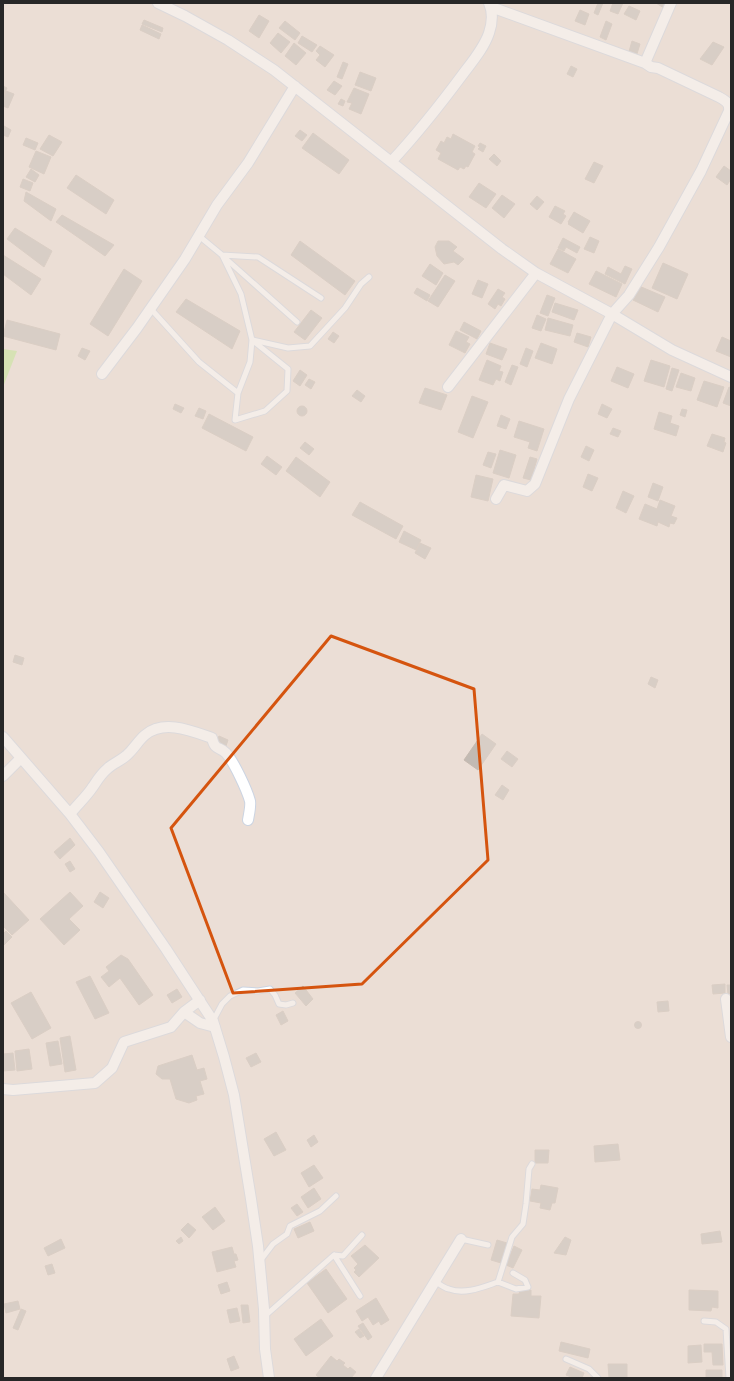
<svg xmlns="http://www.w3.org/2000/svg" width="734" height="1381" viewBox="0 0 734 1381" font-family="'Titillium Web',sans-serif">
  <rect width="100%" height="100%" fill="#ebded6"/>
  <path fill="#bce78d" d="M3,349l14,2 -14,36z"/>
  <path fill="#c2bab3" stroke="#c6bab0" d="M598,3h5l-5,12 -4,-2z
    M613,3h10l-5,11 -8,-3z
    M656,3h11l-3,5z
    M629,6l11,5 -4,9 -12,-6z
    M580,10l9,4 -4,11 -10,-4z
    M259,15l10,6 -10,17 -10,-7z
    M144,20l19,8 -1,4 -20,-8z
    M285,21l15,12 -5,7 -16,-12z
    M606,21l6,3 -6,16 -6,-3z
    M142,25l19,9 -2,5 -19,-9z
    M278,33l12,9 -9,11 -11,-10z
    M302,36l15,9 -5,7 -14,-9z
    M632,41l8,3 -4,13 -8,-2z
    M713,42l11,5 -12,18 -12,-6z
    M294,43l12,10 -10,12 -11,-9z
    M320,46l14,9 -9,12 -9,-7 4,-5 -4,-4z
    M343,62l5,2 -6,15 -5,-2z
    M571,66l6,3 -4,8 -6,-3z
    M360,72l16,6 -5,13 -16,-6z
    M334,81l8,5 -7,9 -8,-5z
    M3,86l4,2 -4,8z
    M354,88l15,6 -8,20 -12,-5 3,-6 -5,-1z
    M6,91l8,3 -6,14 -5,-2v-7z
    M341,99l4,2 -2,5 -5,-2z
    M4,126l7,4 -3,7 -5,-2z
    M300,130l7,5 -5,6 -7,-5z
    M313,133l36,27 -10,14 -37,-26z
    M453,134l22,12 -3,6 3,2 -7,13 -2,-1 -2,3 -4,-2 -2,3 -20,-11 3,-6 -5,-3 5,-9 3,2 3,-6 4,2z
    M49,135l13,7 -9,14 -13,-7z
    M26,138l12,5 -3,7 -12,-5z
    M480,143l6,3 -3,6 -5,-3 2,-2 -2,-1z
    M36,151l15,6 -7,17 -15,-7z
    M494,154l7,7 -4,5 -8,-7z
    M594,162l9,4 -9,17 -9,-4z
    M724,166l7,5v8l-4,6 -11,-8z
    M31,169l8,6 -4,7 -9,-5z
    M76,175l38,25 -8,14 -39,-26z
    M23,179l10,4 -3,8 -10,-4z
    M479,183l17,11 -10,14 -17,-11z
    M26,192l30,17 -5,12 -27,-20z
    M502,195l13,9 -11,14 -12,-10z
    M537,196l7,6 -7,8 -7,-6z
    M555,206l10,5 -2,3 3,2 -5,8 -12,-7z
    M574,212l16,9 -7,12 -15,-9 1,-1 -1,-1z
    M62,215l52,30 -9,11 -49,-34z
    M15,228l37,23 -8,16 -37,-28z
    M590,237l9,4 -5,12 -10,-4z
    M563,238l17,9 -3,6 -11,-6 -2,4 -6,-3z
    M300,241l55,40 -10,14 -54,-40z
    M438,241h11l8,6 -4,4 11,8 -6,6 -4,-3 -10,2 -7,-8 -2,-9z
    M558,249l18,10 -8,14 -18,-9z
    M3,255l38,24 -10,16 -28,-21z
    M663,263l25,11 -11,25 -25,-11z
    M430,264l13,9 -7,12 -14,-9z
    M625,266l7,3 -7,15 -20,-10 3,-7 13,7z
    M124,269l18,12 -34,55 -18,-12z
    M596,271l26,13 -6,13 -27,-13z
    M445,275l10,6 -17,26 -10,-6z
    M478,280l10,4 -6,14 -10,-4z
    M639,286l26,11 -7,15 -25,-12z
    M417,288l13,7 -3,6 -13,-8z
    M498,289l7,4 -3,4 3,2 -4,7 -3,-2 -3,5 -7,-5z
    M547,295l8,3 -7,18 -8,-3z
    M186,299l54,32 -8,18 -56,-37z
    M555,303l23,7 -4,10 -22,-8z
    M311,310l11,8 -17,22 -11,-8z
    M537,315l9,4 -5,12 -9,-3z
    M548,318l25,7 -3,11 -25,-6z
    M7,320l53,14 -4,16 -53,-14z
    M464,322l17,9 -4,8 -17,-9z
    M456,331l13,6 -3,5 4,2 -5,9 -16,-8z
    M333,332l6,4 -5,7 -6,-4z
    M577,333l14,4 -3,10 -14,-5z
    M722,337l9,4v16l-15,-6z
    M490,343l17,6 -5,11 -16,-6z
    M541,343l16,6 -5,15 -17,-6z
    M82,348l8,3 -5,9 -7,-4z
    M526,348l7,3 -6,16 -7,-3z
    M487,360l14,6 -2,5 4,1 -3,9 -4,-2 -3,6 -14,-5z
    M651,360l19,6 -6,21 -20,-6z
    M512,365l6,2 -7,18 -6,-3z
    M617,367l17,7 -6,14 -17,-7z
    M672,368l7,2 -7,21 -6,-2z
    M300,370l7,5 -7,11 -7,-5z
    M681,373l14,5 -4,13 -15,-4z
    M309,379l6,3 -4,7 -6,-4z
    M704,381l20,6 -7,20 -20,-7z
    M729,387l2,1v18l-8,-3z
    M425,388l22,7 -6,15 -22,-7z
    M357,390l8,6 -4,6 -9,-6z
    M472,396l16,6 -15,36 -15,-6z
    M175,404l9,4 -3,5 -8,-4z
    M602,404l10,5 -5,9 -9,-4z
    M297 411a5 5 0 1 1 10 0a5 5 0 1 1-10 0Z
    M199,408l7,3 -3,8 -8,-3z
    M682,409l5,1 -2,7 -5,-2z
    M659,412l13,4 -2,7 9,3 -3,10 -22,-7z
    M209,414l44,23 -7,14 -44,-23z
    M501,415l9,4 -4,10 -9,-3z
    M519,421l25,8 -7,22 -9,-3 2,-6 -16,-5z
    M613,428l8,3 -3,6 -8,-3z
    M712,434l13,4 -1,4 2,1 -3,9 -16,-6z
    M305,442l9,7 -5,6 -9,-7z
    M586,446l8,4 -5,11 -8,-4z
    M500,450l16,5 -7,23 -16,-5z
    M488,452l8,2 -5,14 -8,-3z
    M267,456l15,11 -6,8 -15,-11z
    M296,457l34,25 -10,15 -34,-26z
    M530,457l7,2 -6,21 -8,-2z
    M588,474l10,4 -6,13 -9,-4z
    M476,475l17,4 -5,22 -17,-4z
    M653,483l10,4 -5,14 -10,-4z
    M623,491l11,5 -8,17 -10,-5z
    M660,500l15,6 -4,10 6,2 -3,6 -4,-1 -1,4 -11,-5 -1,4 -18,-7 6,-15 12,5z
    M360,502l43,24 -7,13 -44,-24z
    M404,531l17,9 -5,10 -17,-8z
    M420,543l11,5 -6,11 -10,-6z
    M15,655l9,3 -2,7 -9,-3z
    M651,677l7,3 -3,8 -7,-4z
    M482,734l14,10 -18,26 -14,-10z
    M219,736l9,4 -2,6 -10,-3z
    M507,751l11,8 -6,8 -11,-8z
    M502,785l7,5 -6,10 -8,-5z
    M70,838l5,7 -15,14 -6,-7z
    M70,861l5,8 -5,3 -5,-8z
    M70,892l13,14 -14,13 11,11 -16,15 -24,-26z
    M100,892l9,6 -6,10 -9,-6z
    M3,893h1l25,27 -17,15 -9,-9z
    M6,931l6,6 -9,9v-12z
    M121,955l7,4 25,36 -14,10 -19,-27 -11,9 -8,-10 8,-6 -3,-4z
    M90,976l19,37 -14,6 -19,-37z
    M725,984v9l-12,1 -1,-9z
    M727,985h4v8l-3,1z
    M303,986l10,13 -7,7 -11,-13z
    M177,989l5,8 -10,6 -5,-8z
    M31,992l20,36 -19,11 -21,-36z
    M668,1001l1,10 -11,1 -1,-10z
    M283,1011l5,10 -7,4 -5,-10z
    M634.5 1025a3.5 3.5 0 1 1 7 0a3.5 3.5 0 1 1-7 0Z
    M70,1036l6,34 -11,2 -5,-34z
    M58,1041l4,23 -12,2 -4,-23z
    M29,1049l3,20 -15,2 -2,-20z
    M13,1053l2,17 -12,1v-17z
    M256,1053l5,9 -10,5 -5,-9z
    M192,1055l5,15 7,-2 3,11 -7,2 4,13 -8,2 1,4 -8,3 -13,-4 -6,-20h-8l-6,-5 2,-8z
    M276,1132l10,18 -12,6 -10,-17z
    M314,1135l4,7 -7,5 -4,-7z
    M618,1144l2,16 -25,2 -1,-16z
    M535,1150h14l-1,13h-13z
    M314,1165l9,13 -14,9 -8,-14z
    M541,1185l17,3 -3,15h-3l-2,7 -10,-2 1,-5 -11,-2 2,-12 8,1z
    M314,1188l7,11 -13,9 -7,-11z
    M297,1204l6,8 -6,4 -6,-8z
    M215,1207l10,14 -12,9 -11,-13z
    M310,1222l4,9 -16,7 -4,-9z
    M188,1223l8,7 -7,8 -8,-8z
    M720,1231l2,11 -20,2 -1,-10z
    M181,1237l2,4 -4,3 -3,-3z
    M565,1237l6,3 -5,15 -12,-2z
    M61,1239l4,9 -17,8 -4,-8z
    M497,1240l10,3 -6,20 -10,-3z
    M365,1245l14,13 -20,19 -5,-5 2,-2 -2,-2 4,-4 -7,-8z
    M514,1246l8,4 -9,18 -7,-3z
    M232,1247l2,7h2l2,6 -4,1 2,6 -19,5 -5,-20z
    M52,1264l3,9 -7,2 -3,-9z
    M326,1269l21,30 -19,14 -21,-30z
    M227,1282l3,9 -9,3 -3,-9z
    M520,1290h11v6h10l-2,22 -28,-2 2,-22h6z
    M689,1290l29,1v17l-6,-1 -1,4 -22,-1z
    M376,1298l13,22 -8,5 -2,-4 -6,4 -5,-8 -6,4 -6,-10z
    M18,1301l2,8 -14,4 -2,-9z
    M241,1305h7l2,17 -7,1z
    M237,1308l3,13 -10,2 -3,-13z
    M21,1309l5,2 -8,19 -5,-2z
    M321,1319l12,17 -27,20 -12,-17z
    M363,1323l9,14 -4,3 -10,-14z
    M359,1329l5,7 -4,2 -5,-6z
    M561,1342l29,7 -2,9 -29,-7z
    M704,1344h18l1,21h-10l-1,-13h-8z
    M701,1345l1,17 -14,1v-17z
    M234,1356l5,12 -8,3 -4,-12z
    M331,1356l6,5 2,-2 6,4 -2,2 5,4 2,-2 6,5 -5,6h-31l-4,-3z
    M608,1364h19v14h-18z
    M570,1367l14,6 -2,5h-8l-8,-3z
    M706,1370h16v8h-16z"/>
  <g fill="none" stroke-linecap="round" stroke-linejoin="round">
    <defs>
      <path id="lane" d="M199,236l23,19 19,39 11,46 -2,22 -12,31 -3,27 30,-9 22,-20 1,-22 -36,-29
        M222,255l36,2 63,41
        M224,257l73,65
        M151,309l48,53 39,31
        M253,340l35,8 22,-2 35,-38 16,-24 8,-7
        M213,1021l9,-17 8,-8 13,-6 15,1 12,-2 5,6 4,9 7,1 7,-2
        M461,1239l27,6
        M334,1255l26,41
        M260,1261l13,-17 14,-10 3,-8 30,-15 16,-15
        M435,1281c4,3 9,7 14,8 16,6 34,-2 49,-7l14,-45 11,-13 3,-20 3,-35 3,-5
        M498,1282l18,7 12,-2 -3,-7 -12,-7
        M265,1316l69,-61 9,1 19,-21
        M704,1321l12,1 10,7 3,49
        M566,1359l23,10 9,9"/>
      <path id="street" d="M158,3l27,13 43,24 46,30 228,179 34,24 76,41 60,36 59,27
        M491,7l154,56
        M391,162c26,-28 49,-57 72,-88 9,-12 21,-26 26,-41 3,-9 4,-21 0,-30
        M102,374l35,-46 48,-69 32,-54 31,-42 47,-77
        M448,387l88,-114
        M496,499l8,-14 23,6 8,-7 34,-85 43,-85 17,-19 30,-48 42,-76 28,-60c1,-8 -3,-10 -10,-14l-61,-29 -7,-1 -6,-4 26,-60
        M3,737l67,77 29,38 67,97 47,72 11,36 10,38 17,104 7,47 6,63 1,40 4,29
        M3,776l18,-18
        M70,814c7,-9 16,-17 22,-26 5,-7 8,-13 15,-19 6,-6 16,-9 22,-16 6,-6 10,-13 16,-18 19,-16 47,-4 67,3 3,13 7,8 14,15 8,9 21,37 24,48 1,5 -1,13 -2,19
        M726,999l5,38
        M184,1012l16,-12
        M3,1089l10,1 82,-7 17,-15 12,-26 47,-15 13,-15 16,11 15,4
        M376,1378l85,-139"/>
    </defs>
    <use href="#lane" stroke="#cbd4e2" stroke-width="7"/>
    <use href="#street" stroke="#cbd4e2" stroke-width="12"/>
    <use href="#lane" stroke="#fff" stroke-width="5"/>
    <use href="#street" stroke="#fff" stroke-width="10"/>
  </g>
  <path d="M0 0H734V1381H0ZM331,636l143,53 14,171 -126,124 -129,9 -62,-165z" fill="#ebded6" fill-opacity=".55" fill-rule="evenodd"/>
  <path fill="none" stroke="#d5540f" stroke-width="3" stroke-linejoin="round" d="M331,636l143,53 14,171 -126,124 -129,9 -62,-165z"/>
  <rect width="734" height="1381" fill="none" stroke="#272727" stroke-width="8"/>
</svg>
